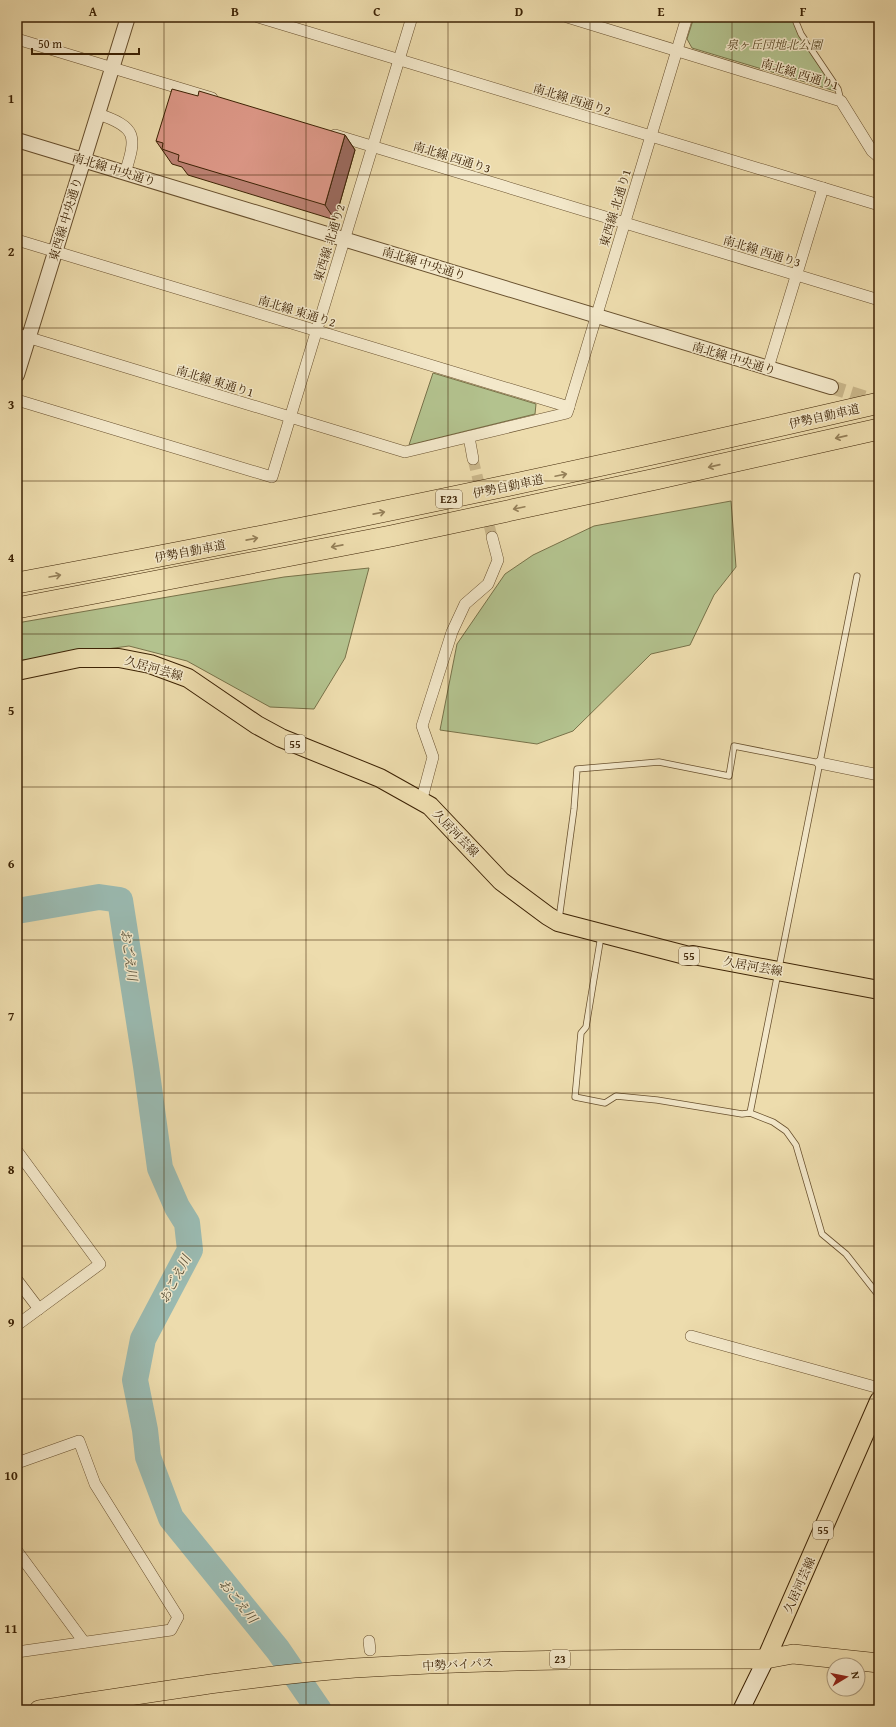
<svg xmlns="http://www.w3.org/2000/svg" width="896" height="1727" font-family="'Gentium Book Plus','Noto Serif JP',serif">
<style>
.green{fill:#b3c28e;stroke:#787249}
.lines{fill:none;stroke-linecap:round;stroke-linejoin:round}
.river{stroke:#9abab1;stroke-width:26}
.minor-tunnel{stroke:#cab78b;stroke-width:11;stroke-dasharray:11 5.5;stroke-linecap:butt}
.tertiary-tunnel{stroke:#cab78b;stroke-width:14;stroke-dasharray:14 7;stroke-linecap:butt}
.service-casing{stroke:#68502e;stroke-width:7}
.minor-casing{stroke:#68502e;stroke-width:12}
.tertiary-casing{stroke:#68502e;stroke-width:16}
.secondary-casing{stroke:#3c2204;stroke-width:18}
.primary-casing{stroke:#3c2204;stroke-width:20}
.trunk-casing{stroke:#3c2204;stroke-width:20}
.motorway-casing{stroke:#3c2204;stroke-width:22}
.service{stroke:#f3e8ca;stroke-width:5.5}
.minor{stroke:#f3e8ca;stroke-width:11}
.tertiary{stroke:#f3e8ca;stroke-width:14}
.secondary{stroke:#f3e8ca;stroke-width:16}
.primary{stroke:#eddcad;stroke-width:18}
.trunk{stroke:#eddcad;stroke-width:19}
.motorway{stroke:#eddcad;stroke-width:21}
.wall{fill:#be8375;stroke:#3c2204}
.shaded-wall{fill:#9b6a5f;stroke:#3c2204}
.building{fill:#dd9888;stroke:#3c2204}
.oneway{stroke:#947f58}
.grid{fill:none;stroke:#3c2204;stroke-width:1;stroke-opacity:0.55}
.labels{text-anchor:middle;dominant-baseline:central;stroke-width:3;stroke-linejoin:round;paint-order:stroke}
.shield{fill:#f3e8ca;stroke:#735d3f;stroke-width:1}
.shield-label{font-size:11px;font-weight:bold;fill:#3c2204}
.park-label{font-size:12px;font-style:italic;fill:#5a4a26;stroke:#f3e8ca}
.street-label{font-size:12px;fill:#3c2204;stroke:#f3e8ca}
.water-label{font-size:13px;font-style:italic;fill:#585038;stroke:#f3e8ca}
.neatline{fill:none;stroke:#3c2204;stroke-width:1.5}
.grid-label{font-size:13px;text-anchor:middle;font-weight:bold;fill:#3c2204}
</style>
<rect width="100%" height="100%" fill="#eddcad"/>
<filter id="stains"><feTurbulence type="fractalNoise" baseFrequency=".005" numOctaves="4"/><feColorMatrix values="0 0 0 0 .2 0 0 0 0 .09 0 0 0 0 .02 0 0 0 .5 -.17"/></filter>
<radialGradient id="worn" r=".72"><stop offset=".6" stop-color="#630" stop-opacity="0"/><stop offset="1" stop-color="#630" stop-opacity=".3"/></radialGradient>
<!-- green -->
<g class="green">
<path d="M694,17H792C803,44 818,66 836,88L835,91L692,48L687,39Z"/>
<polygon points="433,373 536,404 535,414 409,445"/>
<polygon points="731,501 736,567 714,595 690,645 651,654 573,731 537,744 440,730 457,644 505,574 533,555 594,526"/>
<polygon points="369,568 345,658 314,709 270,707 187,661 129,646 17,661 17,623 284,577"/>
</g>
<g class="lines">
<!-- river -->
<polyline class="river" points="17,911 99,897 120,900 146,1066 160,1168 177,1207 187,1223 190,1250 143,1339 135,1380 145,1430 148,1457 171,1518 278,1650 319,1710"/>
<!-- minor-tunnel -->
<polyline class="minor-tunnel" points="473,459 492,537"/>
<!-- tertiary-tunnel -->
<polyline class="tertiary-tunnel" points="831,387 879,402"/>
<defs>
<g id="service">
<polyline points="794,17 801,34 838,89 841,101"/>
<polyline points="559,919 574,809 577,769 659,762 729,776 734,746 820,763"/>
<polyline points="601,936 586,1027 581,1033 575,1097 605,1103 616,1096 657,1100 742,1114 750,1113 773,1122 786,1131 796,1145 822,1234 846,1254 879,1296"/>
<polyline points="750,1113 857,576"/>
</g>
<g id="minor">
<polyline points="258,17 879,205"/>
<polyline points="567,17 841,101 872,151 879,157"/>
<polyline points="17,39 212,98"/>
<path d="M98,114C137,127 137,136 125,173"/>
<polyline points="335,135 879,300"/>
<polyline points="17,240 569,407"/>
<polyline points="17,334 405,452 567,413 687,17"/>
<polyline points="768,368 823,188"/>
<polyline points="17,400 272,477 412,17"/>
<polyline points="469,437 473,459"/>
<polyline points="820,763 879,775"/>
<polyline points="421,802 433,757 422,726 452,632 465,604 488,584 498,560 492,537"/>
<polyline points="17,1151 100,1264 17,1325"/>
<polyline points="17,1280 39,1309"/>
<polyline points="691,1336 879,1388"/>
<polyline points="17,1463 79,1441 95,1484 178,1617 171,1630 17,1652"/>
<polyline points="17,1551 84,1642"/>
<polyline points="369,1641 370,1650"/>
</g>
<g id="tertiary">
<polyline points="17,140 831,387"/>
<polyline points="17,375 128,17"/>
</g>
<polyline id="secondary" points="741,1710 766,1659"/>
<g id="primary">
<polyline points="17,671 79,658 119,658 150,664 188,678 257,725 281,738 380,778 430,806 501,881 548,916 558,922 689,956 693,955 879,990"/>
<polyline points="766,1659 879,1401"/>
</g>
<path id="trunk" d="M39,1710C144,1694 249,1676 355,1668C492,1659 629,1659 766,1659L793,1654L879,1663"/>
<g id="motorway">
<path d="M17,583C306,530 593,469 879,403"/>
<polyline points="17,608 391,536 656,479 879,429"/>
</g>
</defs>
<!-- service casing -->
<use href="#service" class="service-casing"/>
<!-- minor casing -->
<use href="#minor" class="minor-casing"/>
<!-- tertiary casing -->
<use href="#tertiary" class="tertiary-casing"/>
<!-- secondary casing -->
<use href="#secondary" class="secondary-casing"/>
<!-- primary casing -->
<use href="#primary" class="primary-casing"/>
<!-- trunk casing -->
<use href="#trunk" class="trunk-casing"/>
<!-- motorway casing -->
<use href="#motorway" class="motorway-casing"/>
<!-- service -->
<use href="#service" class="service"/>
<!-- minor -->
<use href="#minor" class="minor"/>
<!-- tertiary -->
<use href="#tertiary" class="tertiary"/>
<!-- secondary -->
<use href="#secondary" class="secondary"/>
<!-- primary -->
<use href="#primary" class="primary"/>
<!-- trunk -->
<use href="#trunk" class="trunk"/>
<!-- motorway -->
<use href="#motorway" class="motorway"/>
</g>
<!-- wall -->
<polygon class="wall" points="345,135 355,150 335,220 188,175 182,167 172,164 156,141"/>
<!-- shaded-wall -->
<polygon class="shaded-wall" points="345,135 355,150 335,220 325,205"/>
<!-- building -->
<polygon class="building" points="172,89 198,96 199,91 345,135 325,205 178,161 179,155 162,149 163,143 156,141"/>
<!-- one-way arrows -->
<defs><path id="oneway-shaft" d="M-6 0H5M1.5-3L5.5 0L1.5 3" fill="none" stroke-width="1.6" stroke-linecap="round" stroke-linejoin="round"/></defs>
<g class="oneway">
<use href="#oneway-shaft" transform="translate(841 437) rotate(167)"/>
<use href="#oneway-shaft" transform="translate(714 466) rotate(167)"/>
<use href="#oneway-shaft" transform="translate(561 475) rotate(-12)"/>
<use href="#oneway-shaft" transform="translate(519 508) rotate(168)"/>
<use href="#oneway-shaft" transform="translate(379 513) rotate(-11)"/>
<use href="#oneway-shaft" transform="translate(252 539) rotate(-11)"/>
<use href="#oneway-shaft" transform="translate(337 546) rotate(169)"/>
<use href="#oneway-shaft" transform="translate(55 576) rotate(-10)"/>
</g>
<!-- grid -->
<path class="grid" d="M164,17V1710M306,17V1710M448,17V1710M590,17V1710M732,17V1710M17,175H879M17,328H879M17,481H879M17,634H879M17,787H879M17,940H879M17,1093H879M17,1246H879M17,1399H879M17,1552H879"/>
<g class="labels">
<!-- shield labels -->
<g class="shield">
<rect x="436" y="490" width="26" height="18" rx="3"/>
<rect x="285" y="735" width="20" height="18" rx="3"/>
<rect x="679" y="947" width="20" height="18" rx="3"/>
<rect x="813" y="1521" width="20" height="18" rx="3"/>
<rect x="550" y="1650" width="20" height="18" rx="3"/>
</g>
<g class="shield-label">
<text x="449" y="499">E23</text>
<text x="295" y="744">55</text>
<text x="689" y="956">55</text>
<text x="823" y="1530">55</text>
<text x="560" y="1659">23</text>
</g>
<!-- park labels -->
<g class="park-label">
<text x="774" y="44">泉ヶ丘団地北公園</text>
</g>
<!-- street labels -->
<g class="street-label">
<text transform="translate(800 74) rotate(17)">南北線 西通り1</text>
<text transform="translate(572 99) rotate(17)">南北線 西通り2</text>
<text transform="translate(452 157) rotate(17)">南北線 西通り3</text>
<text transform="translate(114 169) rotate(17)">南北線 中央通り</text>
<text transform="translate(615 208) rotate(-73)">東西線 北通り1</text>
<text transform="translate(65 219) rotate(-73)">東西線 中央通り</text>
<text transform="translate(329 243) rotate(-73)">東西線 北通り2</text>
<text transform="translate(762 251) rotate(17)">南北線 西通り3</text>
<text transform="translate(424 263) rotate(17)">南北線 中央通り</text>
<text transform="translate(297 311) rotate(17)">南北線 東通り2</text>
<text transform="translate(734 358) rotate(17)">南北線 中央通り</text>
<text transform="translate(215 381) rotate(17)">南北線 東通り1</text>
<text transform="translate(824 416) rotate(-13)">伊勢自動車道</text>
<text transform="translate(508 486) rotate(-12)">伊勢自動車道</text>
<text transform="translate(190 551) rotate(-11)">伊勢自動車道</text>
<text transform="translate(154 668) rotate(16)">久居河芸線</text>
<text transform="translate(456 833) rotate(46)">久居河芸線</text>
<text transform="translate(753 966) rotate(10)">久居河芸線</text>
<text transform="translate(799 1585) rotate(-66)">久居河芸線</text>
<text transform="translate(458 1664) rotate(-3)">中勢バイパス</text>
</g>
<!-- water labels -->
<g class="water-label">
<text transform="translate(129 955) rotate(82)">おごえ川</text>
<text transform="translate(175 1279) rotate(-62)">おごえ川</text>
<text transform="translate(238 1601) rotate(51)">おごえ川</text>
</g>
</g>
<!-- margin -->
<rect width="896" height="1727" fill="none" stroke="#eddcad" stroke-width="44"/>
<!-- north arrow -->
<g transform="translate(846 1677) rotate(80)"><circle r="19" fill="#f3e8ca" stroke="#aa997b"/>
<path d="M0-3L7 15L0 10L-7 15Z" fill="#8f2418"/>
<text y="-6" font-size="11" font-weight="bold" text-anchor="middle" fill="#3c2204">N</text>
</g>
<!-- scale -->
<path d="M32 48v6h107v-6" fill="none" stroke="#3c2204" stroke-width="2"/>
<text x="38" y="48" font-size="12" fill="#3c2204" stroke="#f3e8ca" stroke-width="3" paint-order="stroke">50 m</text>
<rect x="22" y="22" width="852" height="1683" class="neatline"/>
<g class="grid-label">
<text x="93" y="16">A</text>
<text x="235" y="16">B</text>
<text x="377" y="16">C</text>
<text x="519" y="16">D</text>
<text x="661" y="16">E</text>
<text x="803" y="16">F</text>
<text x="11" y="103">1</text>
<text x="11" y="256">2</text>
<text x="11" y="409">3</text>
<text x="11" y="562">4</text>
<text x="11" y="715">5</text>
<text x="11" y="868">6</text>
<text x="11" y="1021">7</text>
<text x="11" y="1174">8</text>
<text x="11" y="1327">9</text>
<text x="11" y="1480">10</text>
<text x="11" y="1633">11</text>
</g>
<rect width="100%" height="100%" filter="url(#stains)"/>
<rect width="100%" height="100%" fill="url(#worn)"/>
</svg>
